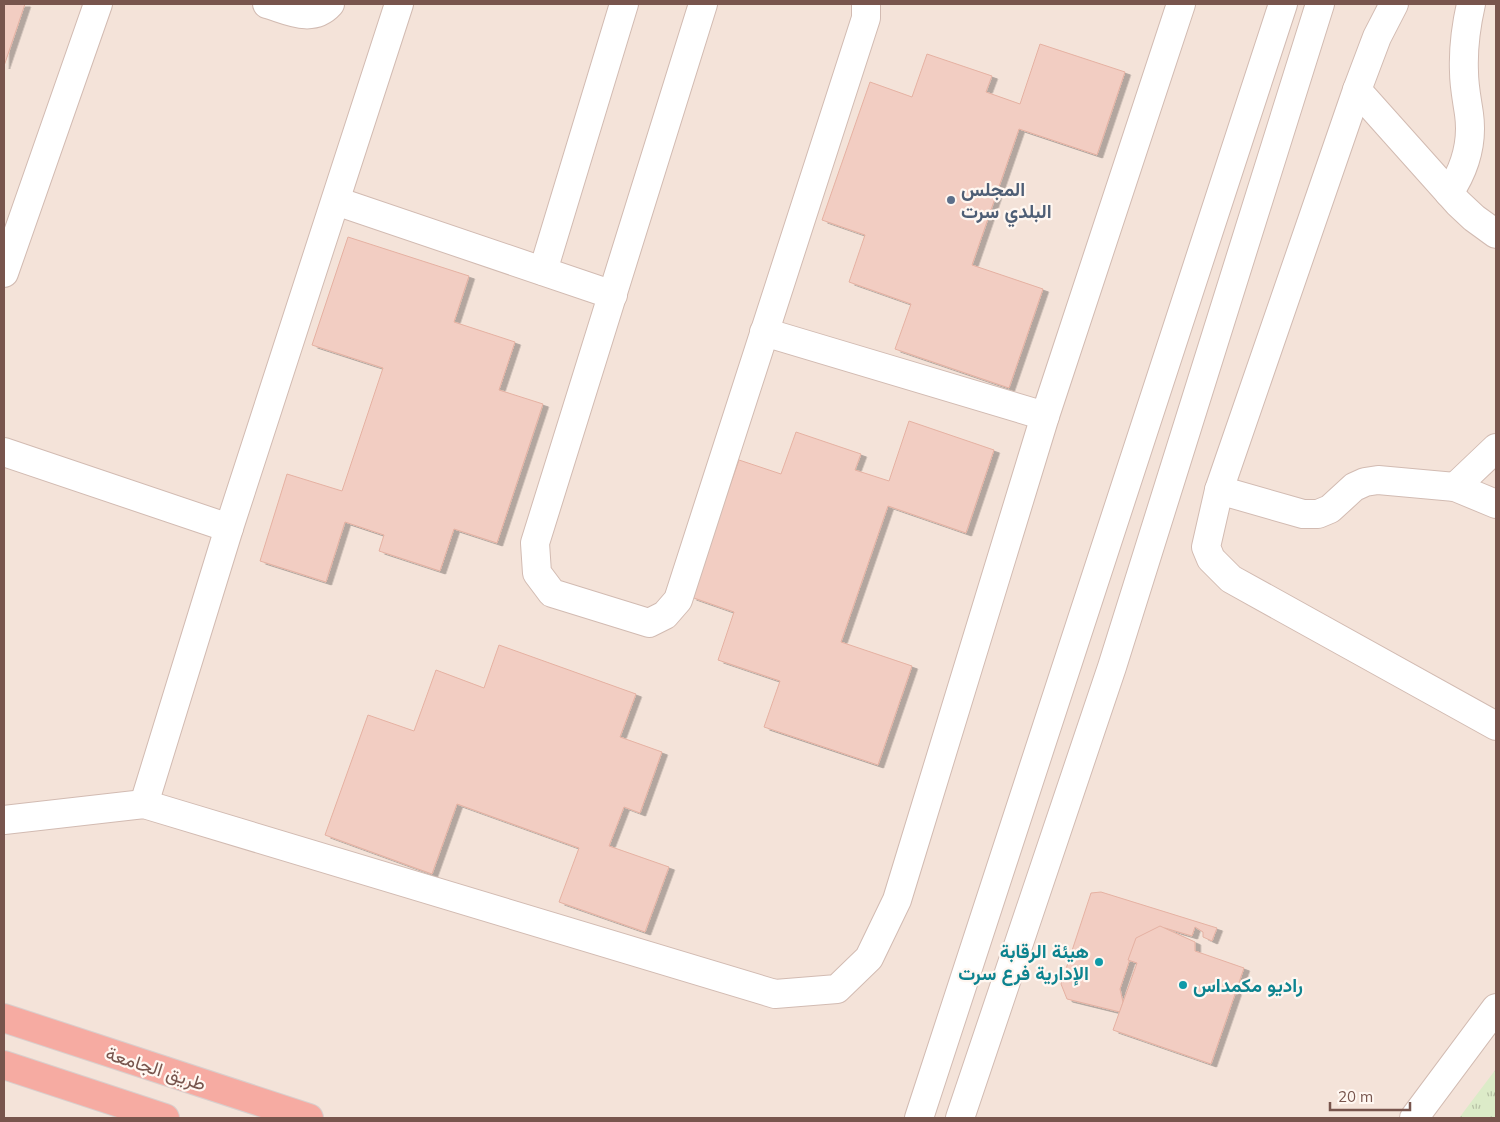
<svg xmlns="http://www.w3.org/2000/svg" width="1500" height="1122" font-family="Mulish,Vazirmatn,sans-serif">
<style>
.residential{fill:#f4e3d9}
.grass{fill:url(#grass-tufts)}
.building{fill:#f2cdc2;stroke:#e5b1a2;filter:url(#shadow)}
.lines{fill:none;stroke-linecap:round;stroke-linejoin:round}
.minor-casing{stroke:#d2bbb2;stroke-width:30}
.highway-casing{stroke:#d9cfcd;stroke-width:30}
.minor{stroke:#fff;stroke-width:28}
.highway{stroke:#f6aba2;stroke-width:28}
.service-dot{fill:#5c6f8a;stroke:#fff7f1;stroke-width:2}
.culture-dot{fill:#0f9aa8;stroke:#fff7f1;stroke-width:2}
.labels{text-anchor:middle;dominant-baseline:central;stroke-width:4.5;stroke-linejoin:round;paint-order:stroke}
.service-label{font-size:19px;font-weight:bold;fill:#4e5e75;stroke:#fff7f1;text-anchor:start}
.culture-label{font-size:19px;font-weight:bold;fill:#0d838f;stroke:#fff7f1;text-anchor:end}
.street-label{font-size:19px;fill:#78554d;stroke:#fff7f1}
</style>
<defs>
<pattern id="grass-tufts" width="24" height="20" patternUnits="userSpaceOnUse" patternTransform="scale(1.25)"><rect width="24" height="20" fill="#dcebc8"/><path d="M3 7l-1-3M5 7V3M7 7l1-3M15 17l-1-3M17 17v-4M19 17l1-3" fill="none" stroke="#b7c1a5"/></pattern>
<filter id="shadow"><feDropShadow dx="5.5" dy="3" stdDeviation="0" flood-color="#0004"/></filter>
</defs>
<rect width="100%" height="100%" fill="#fdf3eb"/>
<!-- residential -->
<rect class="residential" x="4" y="4" width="1492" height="1114"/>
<!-- grass -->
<polygon class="grass" points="1496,1069 1496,1118 1458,1118 1459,1118"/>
<!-- building -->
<g class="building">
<polygon points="4,4 25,4 4,66"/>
<polygon points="1040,44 1125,72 1097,155 1019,129 972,265 1043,289 1009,388 895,349 911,304 849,282 865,235 822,220 870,82 912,97 927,54 992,76 986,92 1020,104"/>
<polygon points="348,237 469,276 454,322 515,342 499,390 543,404 497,543 454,529 440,571 379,551 384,535 345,522 326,582 260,561 287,474 342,491 383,368 312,345"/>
<polygon points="909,421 994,450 966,533 888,506 841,642 912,666 878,765 764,727 780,681 718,660 734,612 691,597 739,460 781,474 796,432 861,454 855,470 889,481"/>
<polygon points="499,645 636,694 620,737 662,752 640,813 624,807 609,846 669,867 645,932 559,902 579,848 457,804 432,874 325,835 368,715 414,731 436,670 484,688"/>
<polygon points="1101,892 1217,928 1212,941 1203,937 1203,932 1195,927 1192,936 1165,928 1137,938 1120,989 1123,1002 1120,1012 1067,999 1061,984 1091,893"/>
<polygon points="1160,926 1195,942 1195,951 1244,968 1211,1064 1113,1030 1137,963 1128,960 1136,938"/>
</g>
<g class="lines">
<defs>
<g id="minor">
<path d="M267,4C288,10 312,24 330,4"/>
<polyline points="703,4 535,543 537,573 552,593 649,623 665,615 678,600 866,18 866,4"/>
<polyline points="1394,4 1377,37 1357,90 1219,490 1206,547 1211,559 1231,579 1496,726"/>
<polyline points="1357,90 1458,203 1474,218 1496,234"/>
<path d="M1449,193C1465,169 1473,143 1469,114C1467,100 1464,86 1464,72C1463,49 1466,26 1471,4"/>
<polyline points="336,201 613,295"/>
<polyline points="543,271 624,4"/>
<polyline points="4,273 98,4"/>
<polyline points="764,332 1045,416"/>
<polyline points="4,452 229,528"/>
<polyline points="1455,487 1496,448"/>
<polyline points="1219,490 1303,514 1318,514 1330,509 1354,487 1365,482 1378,480 1455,487 1496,504"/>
<polyline points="144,804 229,528 399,4"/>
<polyline points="4,820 144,804 775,994 837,989 869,958 897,900 1045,416 1181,4"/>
<polyline points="919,1118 1283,4"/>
<polyline points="960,1118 1112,667 1320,4"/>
<polyline points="1414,1118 1496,1008"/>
</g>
<g id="highway">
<polyline points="4,1018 309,1118"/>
<polyline points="4,1065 165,1118"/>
</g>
</defs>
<!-- minor casing -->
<use href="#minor" class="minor-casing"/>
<!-- highway casing -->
<use href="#highway" class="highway-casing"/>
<!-- minor -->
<use href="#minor" class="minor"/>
<!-- highway -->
<use href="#highway" class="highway"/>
</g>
<!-- markers -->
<circle class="service-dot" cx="951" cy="200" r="5"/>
<g class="culture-dot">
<circle cx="1099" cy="962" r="5"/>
<circle cx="1183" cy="985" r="5"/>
</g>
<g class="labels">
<!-- service labels -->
<g class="service-label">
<text x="961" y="189">المجلس<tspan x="961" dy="22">البلدي سرت</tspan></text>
</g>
<!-- culture labels -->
<g class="culture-label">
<text x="1089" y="951">هيئة الرقابة<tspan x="1089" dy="22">الإدارية فرع سرت</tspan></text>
<text x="1193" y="985" text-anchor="start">راديو مكمداس</text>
</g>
<!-- street labels -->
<g class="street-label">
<text transform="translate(156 1068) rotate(18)">طريق الجامعة</text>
</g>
</g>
<!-- border -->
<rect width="1500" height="1122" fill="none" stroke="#78554d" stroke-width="10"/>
<!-- scale -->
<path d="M1330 1102v8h80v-8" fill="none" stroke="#78554d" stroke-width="2.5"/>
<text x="1338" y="1102" font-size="15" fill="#78554d" stroke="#fff7f1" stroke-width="4" paint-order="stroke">20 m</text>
</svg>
